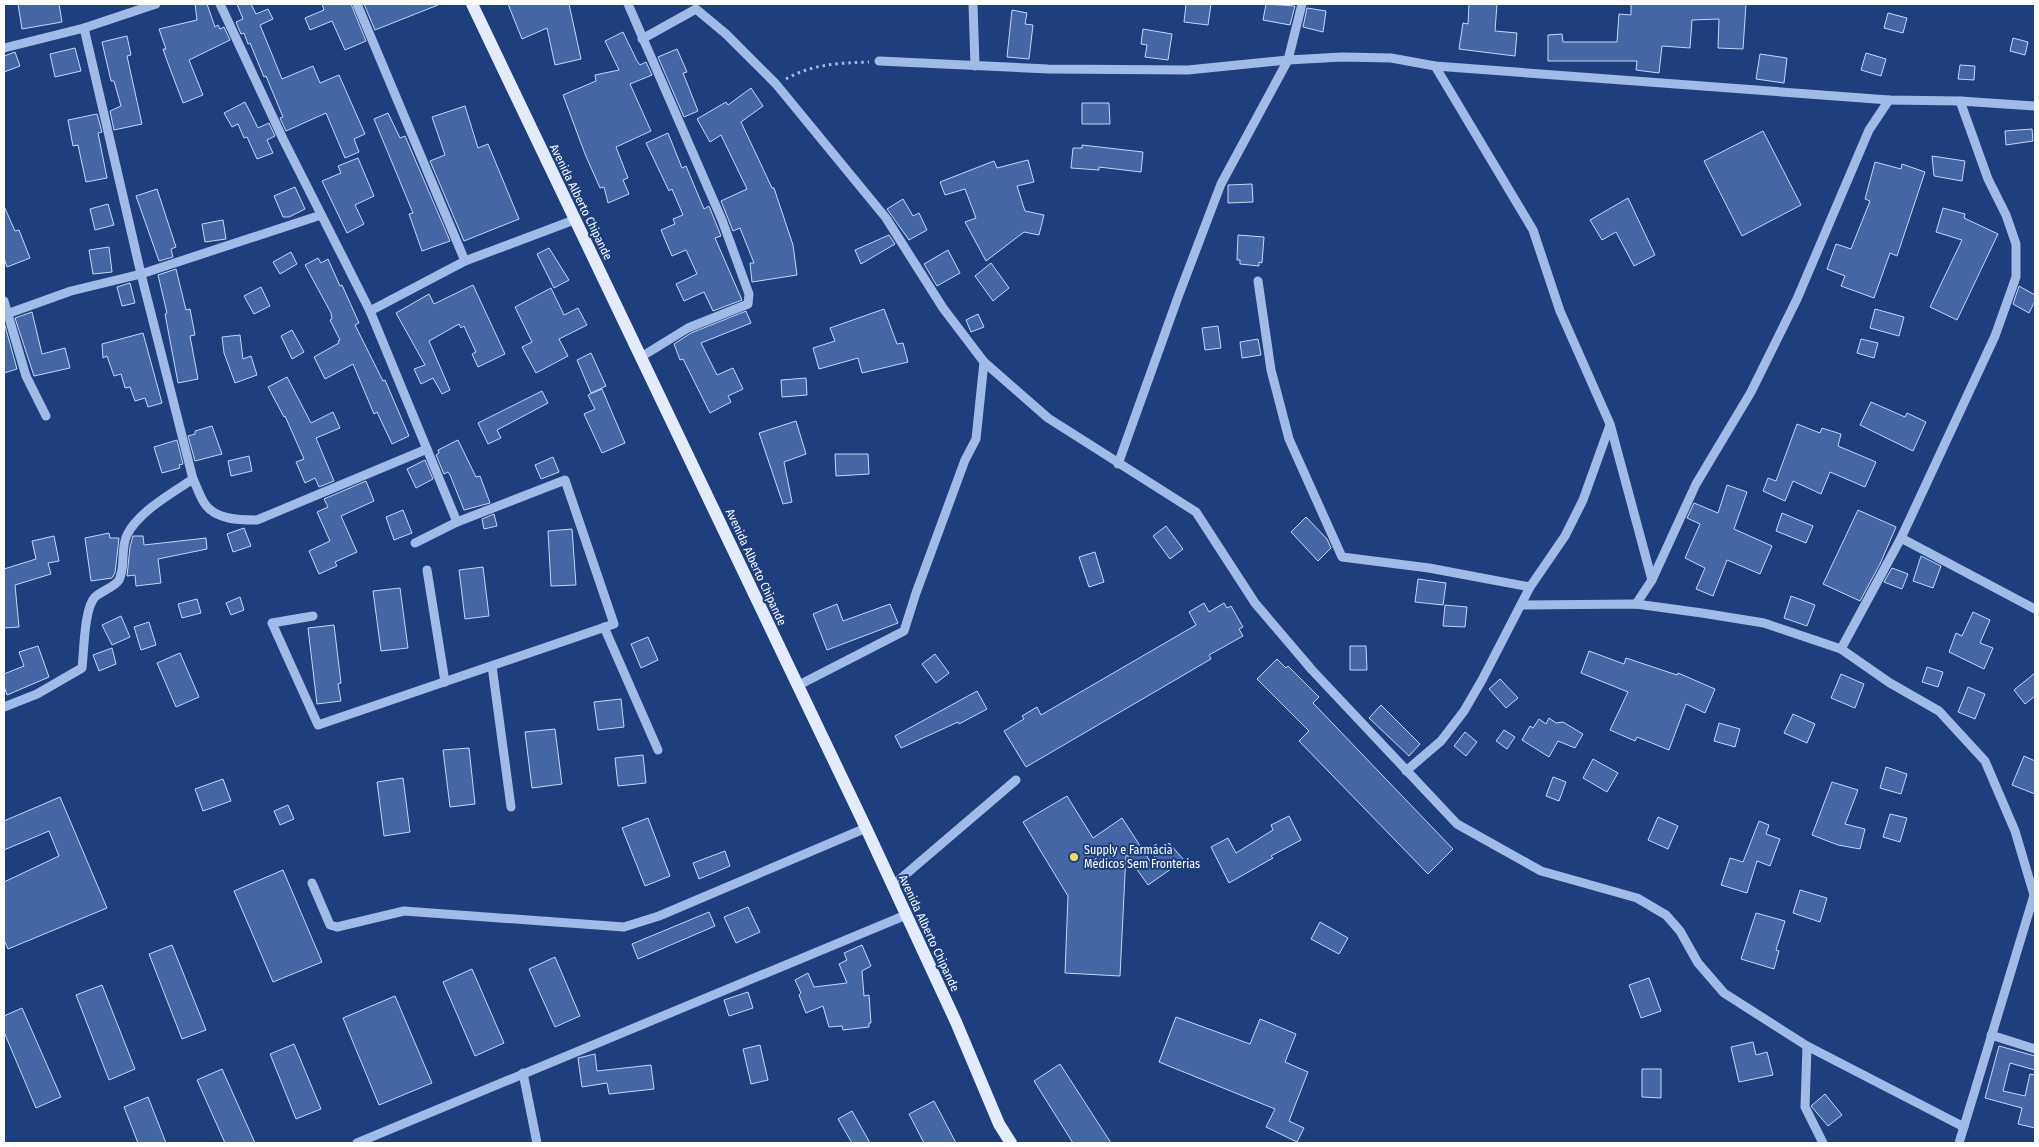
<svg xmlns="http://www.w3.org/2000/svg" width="2039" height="1147" font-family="'Fira Sans Condensed',sans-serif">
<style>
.building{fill:#4366a5;stroke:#c5d7f6}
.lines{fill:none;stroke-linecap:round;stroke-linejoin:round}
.path{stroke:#a1bbe8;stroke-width:3;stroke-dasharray:2.5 4;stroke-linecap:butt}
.minor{stroke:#a1bbe8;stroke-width:9}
.major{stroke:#e3ebfd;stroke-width:12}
.poi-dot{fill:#f6d960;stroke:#1e3f7d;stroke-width:2}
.labels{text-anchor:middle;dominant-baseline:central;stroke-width:4;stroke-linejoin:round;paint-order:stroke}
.street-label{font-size:12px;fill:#fff;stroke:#1e3f7d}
.poi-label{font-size:12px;fill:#fff;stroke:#1e3f7d;text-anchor:start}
</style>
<rect width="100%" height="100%" fill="#1e3f7d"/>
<!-- building -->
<g class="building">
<polygon points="18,4 59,4 62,22 22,29"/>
<polygon points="195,4 207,4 215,27 218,25 220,29 224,27 230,40 189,60 203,95 183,103 166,58 163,49 166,49 159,29 197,20"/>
<polygon points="237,4 251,4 256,14 268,9 273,19 260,25 282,79 313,66 320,83 339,75 365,134 354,139 359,152 345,158 326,113 286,131 280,118 283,117 266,76 264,77 250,43 248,44 244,33 241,34 236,22 243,19"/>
<polygon points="322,4 351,4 366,41 345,50 332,21 310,30 305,18 324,10"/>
<polygon points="364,4 438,4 438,5 375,30"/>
<polygon points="508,4 569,4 581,59 555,65 547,28 522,39"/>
<polygon points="1186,4 1211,4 1208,25 1184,22"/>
<polygon points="1266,4 1295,6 1290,25 1263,20"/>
<polygon points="1469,4 1497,4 1495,31 1517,33 1515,56 1459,49 1463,23 1468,24"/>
<polygon points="1631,4 1746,4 1743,49 1718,48 1719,19 1692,20 1690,48 1662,46 1659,73 1636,70 1637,61 1548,61 1548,35 1562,34 1563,42 1617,42 1619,14 1631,15"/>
<polygon points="1307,8 1326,11 1323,32 1303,27"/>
<polygon points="1012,10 1027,13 1025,24 1033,25 1029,59 1007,57"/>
<polygon points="1888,13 1907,18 1903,33 1884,28"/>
<polygon points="1143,29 1172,34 1168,60 1145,57 1147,45 1141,44"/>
<polygon points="623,32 637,61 640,65 646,62 652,75 630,84 651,131 616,147 628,178 623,180 629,194 608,203 604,187 600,188 585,154 563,95 596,81 595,75 619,70 605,41"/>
<polygon points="127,36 131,55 127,56 142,124 114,130 110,111 121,106 114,81 111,81 102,42"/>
<polygon points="2013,38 2028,42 2025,55 2010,51"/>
<polygon points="75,48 81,71 55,77 50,54"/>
<polygon points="677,49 687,72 683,73 698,111 684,117 658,57"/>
<polygon points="15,52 20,66 4,72 4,56"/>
<polygon points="1866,53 1886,59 1881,76 1861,70"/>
<polygon points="1760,54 1787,58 1784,83 1756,79"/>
<polygon points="1960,65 1975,66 1974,80 1958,79"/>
<polygon points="751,88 763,106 741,122 772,188 774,188 793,245 797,275 752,282 750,263 754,263 740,228 733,231 721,201 747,189 721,135 710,142 697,119 726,102 728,105"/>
<polygon points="245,102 258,128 269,123 275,136 267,140 273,153 257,159 247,137 244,138 238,124 232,127 224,113"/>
<polygon points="1082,103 1109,103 1110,124 1082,124"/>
<polygon points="465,106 478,148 488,144 519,219 464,241 430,161 445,155 432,117"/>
<polygon points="388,113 400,138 405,136 450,241 422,251 409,214 413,213 374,119"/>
<polygon points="97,114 102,132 98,133 107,178 86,182 78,145 73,146 68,120"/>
<polygon points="2032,129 2033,141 2006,145 2005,131"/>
<polygon points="1763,131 1801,205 1742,236 1704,161"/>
<polygon points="668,133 682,168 686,166 704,209 709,206 721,236 715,238 742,300 713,311 704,292 684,301 676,284 697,274 686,250 672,256 661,230 675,224 673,219 683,215 672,189 669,191 646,143"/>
<polygon points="1082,145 1143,152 1141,172 1099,167 1099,170 1071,168 1073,148 1082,148"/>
<polygon points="1932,156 1965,161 1962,181 1934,176"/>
<polygon points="358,158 374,196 355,205 364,224 347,233 322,181 341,173 338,166"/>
<polygon points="1028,160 1034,182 1017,186 1025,211 1044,215 1039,235 1024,232 986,261 965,222 976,218 965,189 945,195 940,182 994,161 997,168"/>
<polygon points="1875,162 1901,169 1902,164 1925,172 1897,256 1890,253 1874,298 1841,286 1845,276 1827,269 1836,244 1851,249 1870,201 1865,199"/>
<polygon points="1252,184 1253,202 1228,203 1228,185"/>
<polygon points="295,187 305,209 289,217 283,217 274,196"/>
<polygon points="157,189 176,247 171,249 173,257 159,261 136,196"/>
<polygon points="1628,198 1655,255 1634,266 1616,232 1602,240 1590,220"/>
<polygon points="903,199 913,216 919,213 927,230 909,240 887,209"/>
<polygon points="108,204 114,225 95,230 90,209"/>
<polygon points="4,206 15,231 19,230 30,258 7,267 4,258"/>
<polygon points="1943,208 1965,214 1964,218 1998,234 1957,320 1930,307 1962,240 1936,232"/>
<polygon points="223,220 226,239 205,242 202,224"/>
<polygon points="889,235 895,244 861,264 855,250"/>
<polygon points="1238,235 1264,237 1262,263 1259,262 1259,266 1240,264 1240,260 1237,260"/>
<polygon points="109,247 112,272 93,274 89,250"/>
<polygon points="549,248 569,280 554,288 537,254"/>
<polygon points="948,250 960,273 937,286 924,264"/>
<polygon points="291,252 297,264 280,274 273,262"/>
<polygon points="318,258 321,263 328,259 340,286 342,285 359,323 355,325 383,381 385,380 409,436 392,444 377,412 374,414 353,364 325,379 314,357 339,343 338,341 340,340 330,320 332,319 331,313 305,265"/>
<polygon points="991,263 1009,288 993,301 975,276"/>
<polygon points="176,269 186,310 190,309 195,335 190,336 198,379 178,383 165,314 167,313 158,275"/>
<polygon points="130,283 135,303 122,306 117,287"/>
<polygon points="473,285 505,354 478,367 472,354 476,352 464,326 461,328 459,324 429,341 450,390 442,394 433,378 421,384 414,369 425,365 396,313 429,294 434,304"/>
<polygon points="2019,286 2035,295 2035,301 2029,313 2013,304"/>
<polygon points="261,287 270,306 254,314 244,296"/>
<polygon points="551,288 564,315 578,308 587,325 559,339 568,356 536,373 522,347 532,342 515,307"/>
<polygon points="884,309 897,344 903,343 908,362 862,373 858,358 819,369 813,348 835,341 830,328"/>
<polygon points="1875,309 1904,317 1899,336 1870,328"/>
<polygon points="746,311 751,323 701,343 717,375 733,368 743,389 728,396 731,402 710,413 683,359 680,360 674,344 691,333"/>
<polygon points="32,312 42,354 65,348 70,368 34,376 15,318"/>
<polygon points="978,314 984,327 971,332 966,320"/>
<polygon points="4,322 17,369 4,373"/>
<polygon points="1218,326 1221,348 1205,350 1202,328"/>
<polygon points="292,330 304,352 292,359 281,336"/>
<polygon points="143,333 162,403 148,407 145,398 135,401 130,387 125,388 121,374 114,376 107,356 103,358 102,344"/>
<polygon points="240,335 243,359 251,356 257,375 235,383 224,353 222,337"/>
<polygon points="1258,339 1261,355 1242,358 1240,342"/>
<polygon points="1861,339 1878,343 1874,358 1857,353"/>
<polygon points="591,353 606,386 591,393 577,360"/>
<polygon points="287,377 311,423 333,412 340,428 316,438 334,481 319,487 315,478 305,483 296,462 304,459 285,416 284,417 268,387"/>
<polygon points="806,378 807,395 782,397 781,380"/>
<polygon points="602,389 625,443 602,453 584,414 595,409 588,395"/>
<polygon points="542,391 548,403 497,430 501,438 488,444 478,423"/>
<polygon points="1871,402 1905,417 1907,413 1926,422 1913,451 1860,425"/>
<polygon points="796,421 806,454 784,462 792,502 783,504 759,433"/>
<polygon points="1797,424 1820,433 1822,428 1841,434 1838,446 1876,462 1865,487 1830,472 1821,494 1793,481 1785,501 1763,491 1768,478 1776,481"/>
<polygon points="212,426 222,454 195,461 188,436 195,434 195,431"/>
<polygon points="177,440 183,464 179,465 180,468 162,473 154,447"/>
<polygon points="458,440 476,477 480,476 490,503 464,510 450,475 448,472 444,474 436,455 439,453 438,450"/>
<polygon points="835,454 868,454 869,474 836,476"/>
<polygon points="249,456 252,471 231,476 228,461"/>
<polygon points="553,457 559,472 541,479 535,465"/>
<polygon points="425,460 433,479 416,488 407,469"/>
<polygon points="366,481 374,501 341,516 357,552 335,562 337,566 319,574 309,551 330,541 317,512 328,507 324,499"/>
<polygon points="1727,485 1747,492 1734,529 1772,546 1760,574 1727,560 1713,596 1696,589 1705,568 1685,558 1700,524 1687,518 1694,503 1718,513"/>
<polygon points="403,510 412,533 394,540 386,517"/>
<polygon points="1858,510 1896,527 1880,564 1860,601 1823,584"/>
<polygon points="1782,513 1813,526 1806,543 1776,531"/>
<polygon points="494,514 497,526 484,529 482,519"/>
<polygon points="1306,517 1327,539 1331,548 1318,561 1291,532"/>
<polygon points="1166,526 1183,549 1170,559 1153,536"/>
<polygon points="244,528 251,546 233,552 227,534"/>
<polygon points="572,529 576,585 551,586 548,531"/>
<polygon points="109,533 110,538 119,538 115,573 112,578 91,581 85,538"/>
<polygon points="54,536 59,561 48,563 51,574 15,585 19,627 4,628 4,569 36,559 32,541"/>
<polygon points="133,536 143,536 144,545 206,538 207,549 158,559 161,583 136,586 135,575 127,576 130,547"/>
<polygon points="1095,552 1104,582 1089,587 1079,557"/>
<polygon points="1921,556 1941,566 1933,588 1913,581"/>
<polygon points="483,567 489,616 465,619 459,570"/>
<polygon points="1892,568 1908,574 1902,589 1884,582"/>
<polygon points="1418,579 1446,583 1443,605 1415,602"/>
<polygon points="400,588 408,648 381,651 373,591"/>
<polygon points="1791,596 1815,605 1807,626 1784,618"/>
<polygon points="240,597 244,610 231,615 226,603"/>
<polygon points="197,599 201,613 182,618 178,604"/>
<polygon points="1204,603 1209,612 1224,603 1227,608 1231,606 1243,627 1239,629 1243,636 1209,655 1211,659 1026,767 1004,731 1024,719 1022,716 1037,707 1041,715 1196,625 1189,612"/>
<polygon points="837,604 843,621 890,604 898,623 827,650 813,614"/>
<polygon points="1445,605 1467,607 1465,627 1443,626"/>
<polygon points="1973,612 1990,620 1980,643 1993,648 1984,669 1949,652 1956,633 1962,636"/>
<polygon points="121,616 130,637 112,645 102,625"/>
<polygon points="149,622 156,645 141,650 134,627"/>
<polygon points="334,625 341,683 338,684 341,701 317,704 308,628"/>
<polygon points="648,637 658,660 641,668 631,644"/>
<polygon points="38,646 49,677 7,695 4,686 4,674 24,666 19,652"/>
<polygon points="1350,646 1366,646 1367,670 1350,670"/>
<polygon points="112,648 116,664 99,671 93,655"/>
<polygon points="1589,651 1624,664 1626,658 1677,675 1678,673 1715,689 1705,713 1686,704 1669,750 1637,737 1635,741 1610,730 1628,692 1581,673"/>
<polygon points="180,653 199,697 176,707 157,663"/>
<polygon points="935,654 949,673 936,683 922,664"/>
<polygon points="1277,659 1286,668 1288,666 1319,697 1313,703 1453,849 1428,874 1299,741 1309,731 1257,679"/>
<polygon points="1927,667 1943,672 1938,687 1922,682"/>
<polygon points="2035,673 2035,696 2025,704 2014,690"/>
<polygon points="1841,674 1864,684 1855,708 1831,698"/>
<polygon points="1500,679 1518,698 1506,708 1489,689"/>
<polygon points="1968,687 1985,694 1975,719 1958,712"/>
<polygon points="977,691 987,709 959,724 958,722 901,748 895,736"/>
<polygon points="621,699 624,727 598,730 594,702"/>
<polygon points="1381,705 1420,744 1409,756 1369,718"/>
<polygon points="1793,714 1815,724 1807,743 1784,733"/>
<polygon points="1549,718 1556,723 1563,722 1583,734 1575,748 1558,741 1549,757 1522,740 1530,726 1533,728 1539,719 1546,724"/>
<polygon points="1719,723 1740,729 1735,747 1714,741"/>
<polygon points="555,729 562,784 532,788 525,732"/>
<polygon points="1504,730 1515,737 1507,749 1496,741"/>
<polygon points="1465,732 1477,742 1466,756 1454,746"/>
<polygon points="469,748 475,804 450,807 443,750"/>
<polygon points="643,755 646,783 618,786 615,758"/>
<polygon points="2024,756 2035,761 2035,794 2012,785"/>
<polygon points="1593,759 1618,773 1607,792 1583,778"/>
<polygon points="1886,767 1907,774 1901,794 1880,788"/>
<polygon points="1553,777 1566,782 1559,801 1546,796"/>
<polygon points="403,778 410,832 384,836 377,782"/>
<polygon points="223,779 231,801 203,811 195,789"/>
<polygon points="1832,782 1858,790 1845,824 1865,829 1860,849 1838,845 1812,835"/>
<polygon points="1067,796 1093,838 1122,818 1150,861 1169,843 1184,860 1148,885 1126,854 1120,976 1065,973 1068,896 1023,822"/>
<polygon points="60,797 107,908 8,949 4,940 4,882 59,856 49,831 4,850 4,821"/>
<polygon points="288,805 294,819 280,825 274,811"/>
<polygon points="1890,814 1907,818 1900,842 1883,837"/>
<polygon points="1289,816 1301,840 1271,856 1273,858 1229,883 1211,847 1228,838 1236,853 1273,830 1271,825"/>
<polygon points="1658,817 1678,826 1668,849 1648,840"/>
<polygon points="648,818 670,876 645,886 622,828"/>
<polygon points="1759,821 1769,825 1766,834 1780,839 1770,866 1757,861 1747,893 1721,885 1730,858 1743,862"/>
<polygon points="725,851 730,866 699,879 693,863"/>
<polygon points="283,870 322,962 273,982 234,891"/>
<polygon points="1800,890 1827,898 1820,922 1793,913"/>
<polygon points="748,907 760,932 736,943 724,917"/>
<polygon points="709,912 715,926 638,959 632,944"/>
<polygon points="1756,913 1785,921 1776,950 1779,951 1774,969 1741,959"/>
<polygon points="1320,922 1348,938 1339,954 1311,939"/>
<polygon points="172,945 206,1030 182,1039 149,954"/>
<polygon points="862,945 871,966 862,971 864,996 869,995 871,1023 869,1023 869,1027 843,1030 842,1026 829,1027 823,1006 806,1013 799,995 801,993 795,980 808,973 814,987 847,983 839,964 847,960 844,953"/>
<polygon points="555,957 580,1016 555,1027 529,969"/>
<polygon points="472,969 504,1043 475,1056 443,982"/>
<polygon points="1649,978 1661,1011 1641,1018 1629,985"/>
<polygon points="102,985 135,1069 109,1080 76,995"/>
<polygon points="748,992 753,1008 729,1016 724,1000"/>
<polygon points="395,996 432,1083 379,1105 343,1018"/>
<polygon points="22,1008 61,1097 36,1108 4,1032 4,1016"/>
<polygon points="1176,1017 1250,1044 1260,1019 1296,1034 1285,1062 1308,1072 1289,1121 1304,1128 1297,1142 1266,1127 1275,1109 1159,1062"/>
<polygon points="1753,1042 1756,1055 1767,1052 1773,1075 1739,1082 1731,1047"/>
<polygon points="294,1044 321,1109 296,1119 270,1054"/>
<polygon points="760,1045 768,1080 751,1084 743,1049"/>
<polygon points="1999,1046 2035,1056 2035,1070 2010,1063 2003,1091 2025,1096 2030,1074 2035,1075 2035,1128 2018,1124 2022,1108 1985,1098"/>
<polygon points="595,1054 597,1071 651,1065 654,1089 609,1094 607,1083 582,1087 578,1058"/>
<polygon points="1060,1064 1111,1143 1073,1143 1034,1081"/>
<polygon points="222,1069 255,1143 225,1143 197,1080"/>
<polygon points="1642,1069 1661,1069 1661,1098 1642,1097"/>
<polygon points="1825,1094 1842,1115 1828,1126 1811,1106"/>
<polygon points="148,1097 166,1143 138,1143 124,1107"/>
<polygon points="934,1101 956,1143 924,1143 909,1114"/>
<polygon points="852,1111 870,1143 852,1143 838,1119"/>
</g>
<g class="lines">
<!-- path -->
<path class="path" d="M786,79C812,64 839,63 869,62"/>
<!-- minor -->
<g class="minor">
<polyline points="220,4 283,139 370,311 457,522"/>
<polyline points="357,4 465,261"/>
<polyline points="628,4 722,220 749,294 748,304 688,328 641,357"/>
<polyline points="973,4 975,66"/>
<polyline points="642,39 696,9 726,34 776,84 886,218 943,308 984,362 1048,418 1196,512 1255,603 1312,670 1457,824 1541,871 1637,898 1666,915 1680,931 1698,963 1724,993 1807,1046 1964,1127"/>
<polyline points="4,48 84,28"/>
<polyline points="879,61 1048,69 1188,70 1288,60 1342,57 1391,58 1435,66 1889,100 1960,101 2035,106"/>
<polyline points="1435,66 1533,230 1560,311 1610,424 1652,580"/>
<polyline points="1258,281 1271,370 1289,439 1342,557 1429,568 1530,587"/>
<polyline points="4,301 26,376 46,416"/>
<polyline points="370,311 465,261 574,220"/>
<polyline points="4,315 71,291 141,274 321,215"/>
<polyline points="1118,464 1178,297 1221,184 1288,60 1302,4"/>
<path d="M193,479C197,487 200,497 205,504C216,520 240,520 257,520L427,449"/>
<polyline points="1901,538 2035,609"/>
<polyline points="427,570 445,682"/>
<polyline points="1636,604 1652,580 1696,484 1751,392 1797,299 1869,130 1889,100"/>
<polyline points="1521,605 1636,604 1702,613 1764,623 1841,649 1890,683 1939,711 1985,761 2015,831 2034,895"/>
<polyline points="313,616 272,623 318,725 614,624 565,480 457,522 415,543"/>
<polyline points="604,627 658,750"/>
<polyline points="1841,649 1901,538 1995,336 2016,277 2016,244 2006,215 1988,179 1960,101"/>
<polyline points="492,666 511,807"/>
<polyline points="797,686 904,631 916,593 965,460 976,439 984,362"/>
<path d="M4,707L37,694L82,668C84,652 84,608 95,597C101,591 115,587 119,580C126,566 120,549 127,535C138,512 172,493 193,479L141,274L84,28L156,4"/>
<polyline points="1406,771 1441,741 1464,711 1482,680 1530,587 1565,536 1583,500 1610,425"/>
<polyline points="312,883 330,925 337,927 404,911 624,927 659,916 866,828"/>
<polyline points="892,886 1016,780"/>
<polyline points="1991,1035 2035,1049"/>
<polyline points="1807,1046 1805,1107 1823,1143"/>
<polyline points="523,1073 537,1143"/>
<polyline points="357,1143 906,915"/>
<polyline points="1959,1143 2035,892"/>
</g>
<!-- major -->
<polyline class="major" points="472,4 866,828 956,1022 999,1124 1011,1143"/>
</g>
<!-- markers -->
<circle class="poi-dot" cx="1074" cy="857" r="5"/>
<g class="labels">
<!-- street labels -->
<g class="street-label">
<text transform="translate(581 202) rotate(64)">Avenida Alberto Chipande</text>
<text transform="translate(756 567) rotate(65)">Avenida Alberto Chipande</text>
<text transform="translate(929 933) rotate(65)">Avenida Alberto Chipande</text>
</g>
<!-- poi labels -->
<g class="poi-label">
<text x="1084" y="850">Supply e Farmácia<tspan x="1084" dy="14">Médicos Sem Fronterias</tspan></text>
</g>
</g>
<!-- border -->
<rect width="2039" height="1147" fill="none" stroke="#ffffff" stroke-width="10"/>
</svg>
